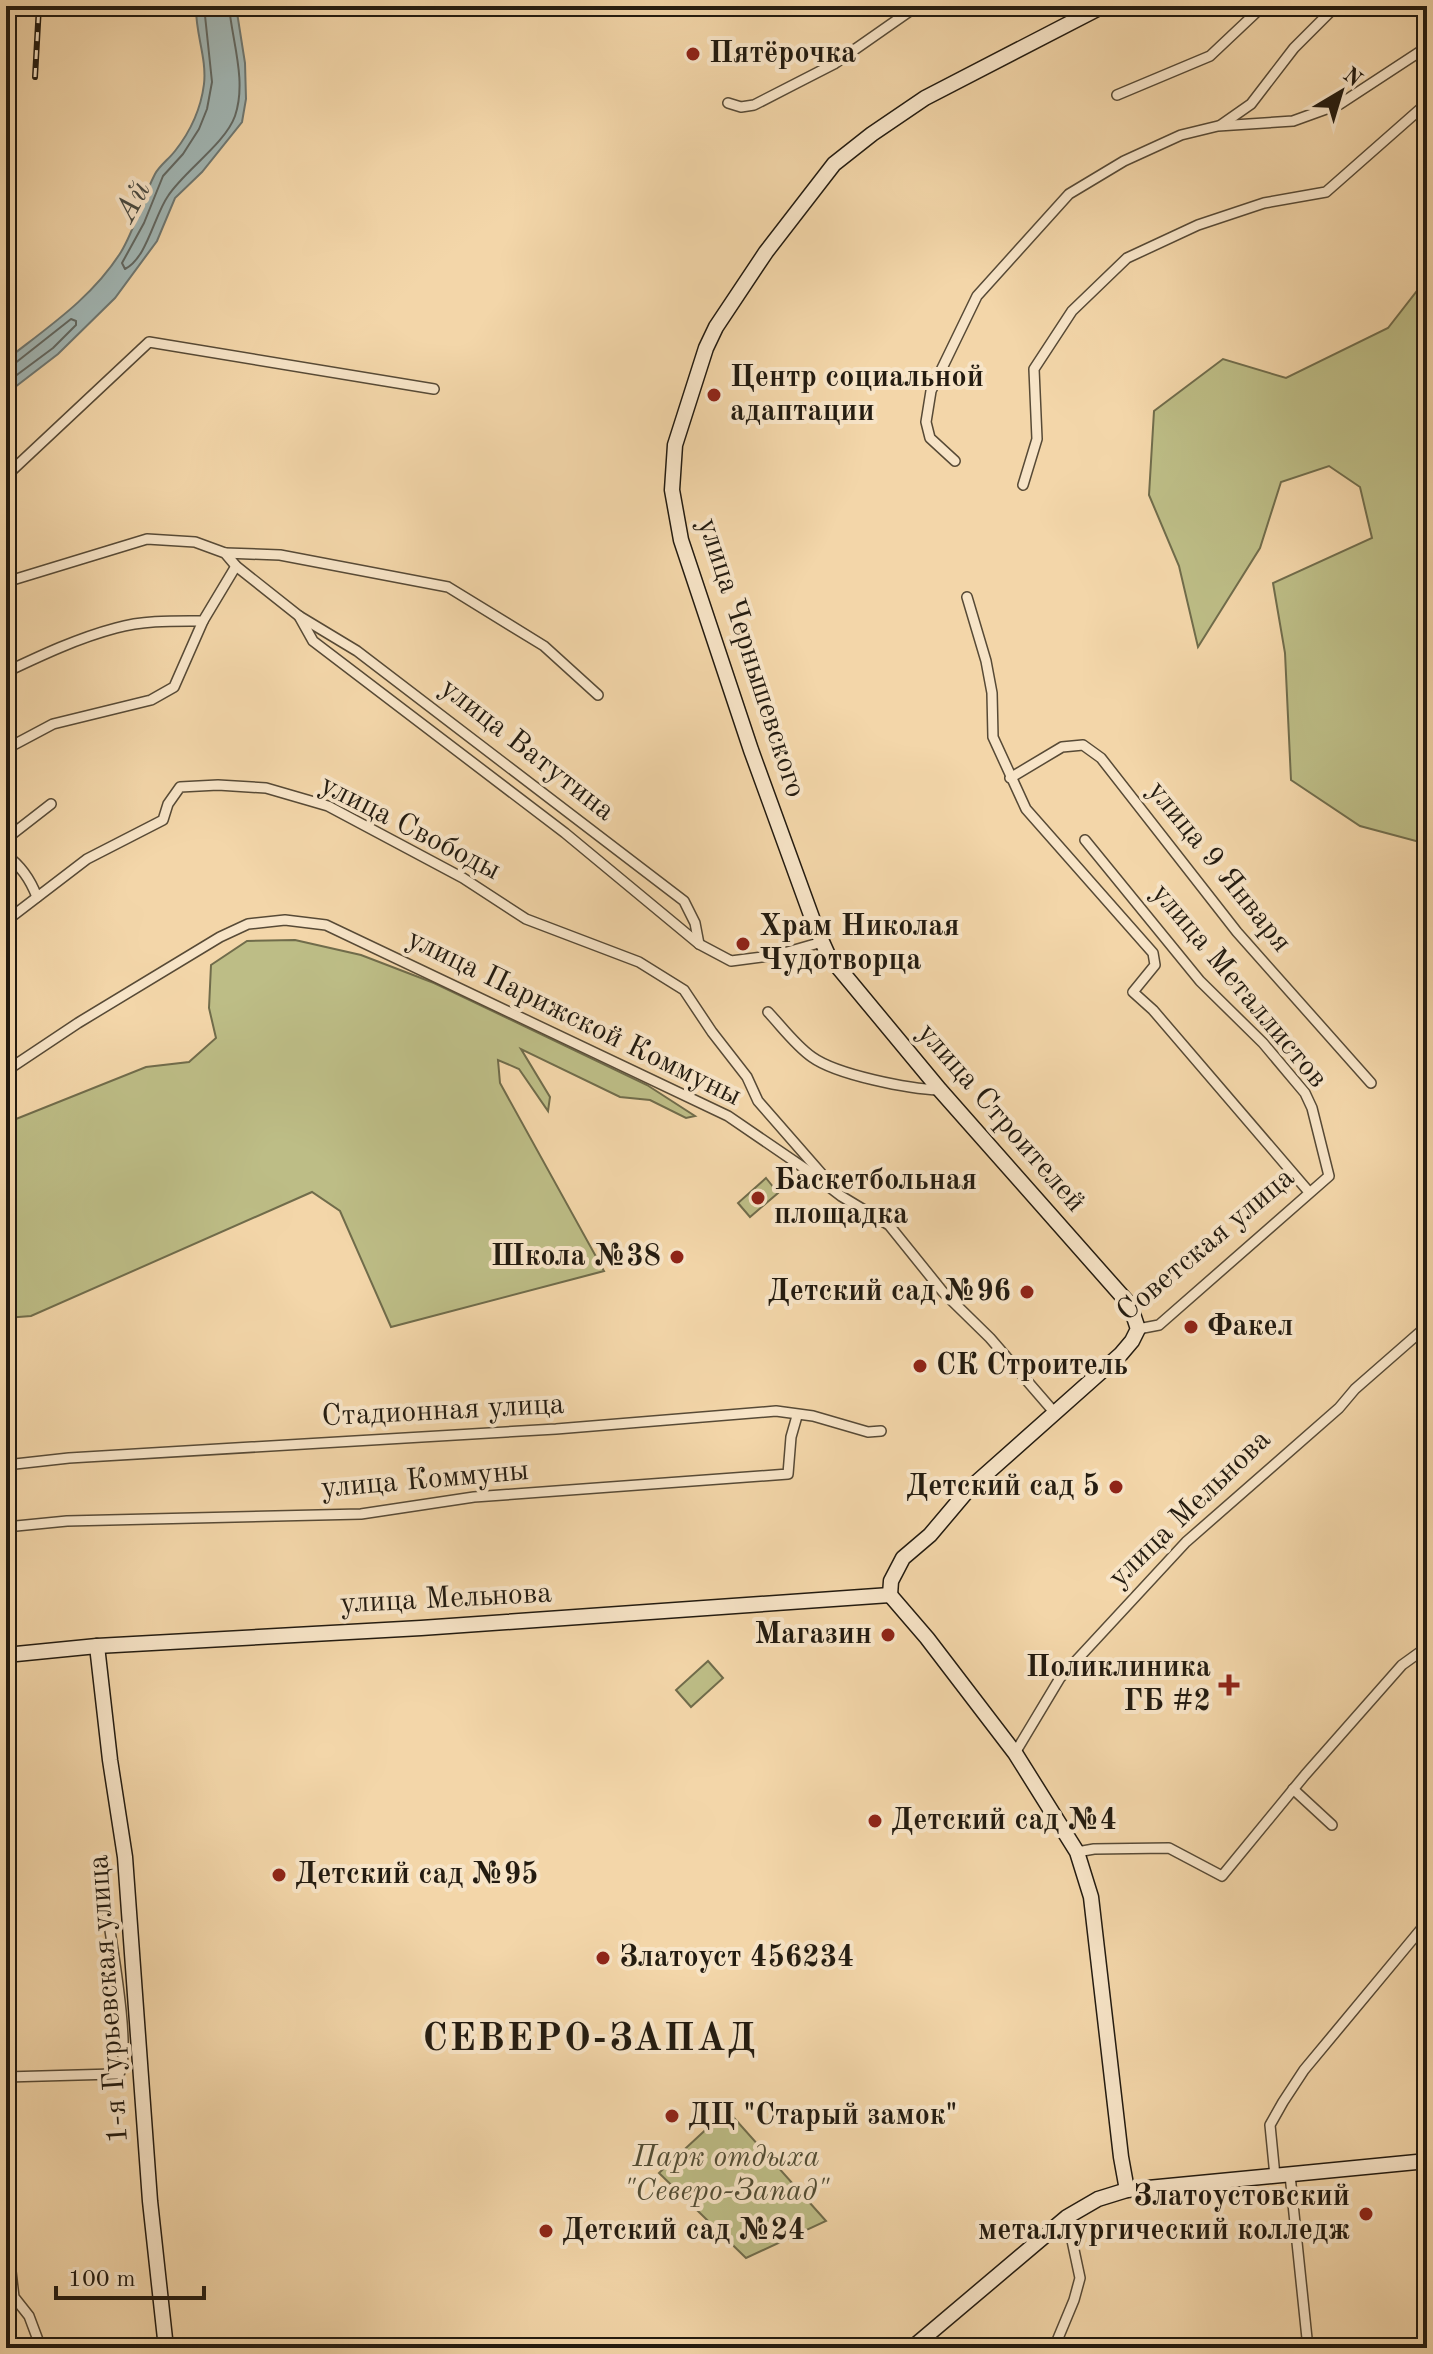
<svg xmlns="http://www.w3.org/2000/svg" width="1433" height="2354" font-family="'Old Standard TT',serif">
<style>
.green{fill:#bdbd86;stroke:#706c4b;stroke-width:2}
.water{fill:#a1b6b4;stroke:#6f7872;stroke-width:2}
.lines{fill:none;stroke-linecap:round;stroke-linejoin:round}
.shore{stroke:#626862;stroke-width:2}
.stream{stroke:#6f7872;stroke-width:3}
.minor-casing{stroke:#574a36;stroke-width:12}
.secondary-casing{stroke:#231b10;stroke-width:17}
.minor{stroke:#f7e4c7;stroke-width:9}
.secondary{stroke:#f7e4c7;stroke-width:14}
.rail-casing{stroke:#231b10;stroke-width:6}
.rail{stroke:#f7e4c7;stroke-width:3;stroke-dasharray:9;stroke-linecap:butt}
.poi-dot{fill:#8f2418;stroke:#f7e4c7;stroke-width:3}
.labels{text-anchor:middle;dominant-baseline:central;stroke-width:8;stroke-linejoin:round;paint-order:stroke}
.poi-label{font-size:30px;font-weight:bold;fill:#231b10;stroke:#f7e4c7;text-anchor:start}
.street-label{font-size:30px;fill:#231b10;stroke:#f7e4c7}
.park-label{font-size:30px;font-style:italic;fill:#514c33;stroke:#f7e4c7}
.water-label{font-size:32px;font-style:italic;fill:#494a41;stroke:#f7e4c7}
.district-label{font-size:38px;font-weight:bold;letter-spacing:2px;fill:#231b10;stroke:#f7e4c7}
</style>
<rect width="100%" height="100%" fill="#f3d6a9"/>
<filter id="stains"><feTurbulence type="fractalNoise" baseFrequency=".0025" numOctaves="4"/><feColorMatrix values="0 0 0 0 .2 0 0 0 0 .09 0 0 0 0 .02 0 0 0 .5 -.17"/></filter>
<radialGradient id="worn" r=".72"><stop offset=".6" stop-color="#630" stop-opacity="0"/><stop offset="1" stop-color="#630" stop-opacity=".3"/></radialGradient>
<!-- green -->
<g class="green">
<polygon points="1427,278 1427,844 1360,826 1291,780 1285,653 1273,583 1372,538 1360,487 1329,466 1281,482 1260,548 1198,647 1179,566 1149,495 1154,411 1223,359 1286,378 1388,328"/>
<polygon points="295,940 361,955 434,983 647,1085 695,1116 686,1118 650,1100 620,1097 521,1049 550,1097 548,1111 519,1069 498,1060 500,1083 604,1271 391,1327 340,1211 312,1192 31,1316 6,1318 6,1123 146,1067 189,1062 216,1038 209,1008 211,965 247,941"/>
<polygon points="766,1178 778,1193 750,1217 738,1203"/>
<polygon points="708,1661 723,1678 691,1707 676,1690"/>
<polygon points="727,2110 826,2221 746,2258 659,2173"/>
</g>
<!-- water -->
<path class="water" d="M196,6H236L245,63L246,99L242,122L202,172L175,198L157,241L115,298L58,354L6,394V360C48,327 92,298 121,252C136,227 142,199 155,174C160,165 169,159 175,151C190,132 201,108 204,84C207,58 195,32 196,6Z"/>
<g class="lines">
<!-- shore -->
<g class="shore">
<path d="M204,6L212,82L207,109L199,129L183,154L163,176L144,223L122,263L125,269C147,258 154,216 168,196C184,171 225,144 235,116C247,81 232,41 229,6"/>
<polyline points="6,366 14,364 71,319 76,321 76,325 53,348 6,383"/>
</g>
<!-- stream -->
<polyline class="stream" points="1418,1814 1427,1855"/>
<defs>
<g id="minor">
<polyline points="1117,95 1210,56 1263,6"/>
<polyline points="728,103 741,107 754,105 793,85 834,64 917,6"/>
<polyline points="1221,125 1251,104 1294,48 1336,6"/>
<polyline points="955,461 930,438 926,422 931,391 977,296 1069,194 1124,161 1181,135 1218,126 1293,121 1340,104 1427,47"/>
<polyline points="6,476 149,342 434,389"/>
<polyline points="1023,485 1037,439 1034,369 1072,311 1127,258 1198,225 1264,203 1326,192 1427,103"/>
<polyline points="225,553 280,555 448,587 544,646 598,695"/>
<polyline points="6,582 147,539 195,542 225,553 236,566 299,616 313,641 565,833 699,944 731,961 777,955 822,942"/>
<polyline points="967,597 986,661 992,693 993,737 1026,809 1153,953 1155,965 1133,992 1153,1010 1309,1192"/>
<polyline points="299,616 357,651 684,901 695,923 699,944"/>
<path d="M6,672C42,655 78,638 116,628C144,620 175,621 203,621L236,566"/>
<polyline points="6,749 53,724 151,700 174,687 203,621"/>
<polyline points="1010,778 1062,747 1083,745 1101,758 1237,932 1371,1083"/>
<polyline points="6,839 51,804"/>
<polyline points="1085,840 1200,981 1263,1043 1305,1093 1312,1108 1329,1176 1159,1325 1138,1329"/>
<path d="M6,855C20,865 31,881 37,897"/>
<polyline points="6,921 87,859 163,820 168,804 180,787 218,785 266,788 328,806 463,878 526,919 639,962 684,990 712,1032 747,1077 758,1101 827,1180"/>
<path d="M768,1012C782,1027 796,1046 812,1057C837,1075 909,1089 940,1090"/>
<polyline points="6,1071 78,1023 220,937 248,924 285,920 326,925 728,1116 807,1170 841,1196 889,1225 943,1292 990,1338 1054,1412"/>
<polyline points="6,1465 69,1458 556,1429 776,1411 813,1416 868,1432 881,1431"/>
<polyline points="6,1527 67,1521 361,1514 474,1497 788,1474 791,1437 797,1416"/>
<polyline points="1015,1753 1060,1678 1186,1542 1339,1408 1355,1389 1427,1326"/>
<polyline points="1293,1789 1332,1825"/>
<polyline points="1077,1852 1094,1849 1169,1848 1222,1876 1305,1775 1402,1665 1427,1647"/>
<path d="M6,2077L114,2074H119C132,2055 111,1939 107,1911V1893"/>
<polyline points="1290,2175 1308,2348"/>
<polyline points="1275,2176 1270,2125 1283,2102 1304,2070 1427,1922"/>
<polyline points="6,2229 14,2297 29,2316 41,2348"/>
<polyline points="1054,2348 1074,2300 1080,2278 1067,2217"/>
</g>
<g id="secondary">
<polyline points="890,1595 891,1581 903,1558 930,1535 968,1490 1121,1354 1132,1341 1138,1329 1130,1305 940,1090 828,955 815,926 751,750 681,540 672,490 675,445 706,348 716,327 766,252 834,164 872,134 925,98 1103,6"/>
<polyline points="890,1595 927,1638 1015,1753 1077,1852 1091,1897 1121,2157 1127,2190"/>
<polyline points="97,1646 110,1760 125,1857 150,2201 166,2348"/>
<polyline points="6,1655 97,1646 421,1628 890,1595"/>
<polyline points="912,2348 1067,2217 1098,2199 1127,2190 1427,2161"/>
</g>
</defs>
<!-- minor casing -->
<use href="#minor" class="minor-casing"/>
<!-- secondary casing -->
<use href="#secondary" class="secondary-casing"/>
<!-- minor -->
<use href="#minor" class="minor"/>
<!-- secondary -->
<use href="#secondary" class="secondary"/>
<defs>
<polyline id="rail" points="35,77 39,6"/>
</defs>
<!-- rail casing -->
<use href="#rail" class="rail-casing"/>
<!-- rail -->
<use href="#rail" class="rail"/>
</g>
<!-- markers -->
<g class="poi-dot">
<circle cx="693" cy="54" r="8"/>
<circle cx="714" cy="395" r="8"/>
<circle cx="743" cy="944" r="8"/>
<circle cx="758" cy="1198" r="8"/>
<circle cx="677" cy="1257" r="8"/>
<circle cx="1027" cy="1292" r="8"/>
<circle cx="1191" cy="1327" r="8"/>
<circle cx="920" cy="1366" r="8"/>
<circle cx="1116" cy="1487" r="8"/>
<circle cx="888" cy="1635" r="8"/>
<path d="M1225 1673h8v8h8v8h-8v8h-8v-8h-8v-8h8z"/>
<circle cx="875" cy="1821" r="8"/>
<circle cx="279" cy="1875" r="8"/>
<circle cx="603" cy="1958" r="8"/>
<circle cx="672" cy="2116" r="8"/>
<circle cx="1366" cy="2214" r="8"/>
<circle cx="546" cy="2231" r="8"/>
</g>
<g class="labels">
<!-- poi labels -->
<g class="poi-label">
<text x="709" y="54">Пятёрочка</text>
<text x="730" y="378">Центр социальной<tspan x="730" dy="34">адаптации</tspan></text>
<text x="759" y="927">Храм Николая<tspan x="759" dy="34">Чудотворца</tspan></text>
<text x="774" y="1181">Баскетбольная<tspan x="774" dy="34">площадка</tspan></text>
<text x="661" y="1257" text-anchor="end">Школа №38</text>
<text x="1011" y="1292" text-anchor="end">Детский сад №96</text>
<text x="1207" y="1327">Факел</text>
<text x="936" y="1366">СК Строитель</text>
<text x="1100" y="1487" text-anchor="end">Детский сад 5</text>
<text x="872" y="1635" text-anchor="end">Магазин</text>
<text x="1211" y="1668" text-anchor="end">Поликлиника<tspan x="1211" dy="34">ГБ #2</tspan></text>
<text x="891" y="1821">Детский сад №4</text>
<text x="295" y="1875">Детский сад №95</text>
<text x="619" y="1958">Златоуст 456234</text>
<text x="688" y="2116">ДЦ "Старый замок"</text>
<text x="1350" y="2197" text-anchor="end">Златоустовский<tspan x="1350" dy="34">металлургический колледж</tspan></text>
<text x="562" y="2231">Детский сад №24</text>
</g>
<!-- street labels -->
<g class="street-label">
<text transform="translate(751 658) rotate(72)">улица Чернышевского</text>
<text transform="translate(527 750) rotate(38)">улица Ватутина</text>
<text transform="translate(410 828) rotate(27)">улица Свободы</text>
<text transform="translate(1219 867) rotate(51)">улица 9 Января</text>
<text transform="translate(1239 986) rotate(50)">улица Металлистов</text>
<text transform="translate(574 1018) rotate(26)">улица Парижской Коммуны</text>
<text transform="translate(1001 1118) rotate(49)">улица Строителей</text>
<text transform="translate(1206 1245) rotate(-40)">Советская улица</text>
<text transform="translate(443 1411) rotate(-3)">Стадионная улица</text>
<text transform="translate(425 1480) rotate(-5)">улица Коммуны</text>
<text transform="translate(1190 1509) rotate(-44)">улица Мельнова</text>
<text transform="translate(446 1599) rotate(-3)">улица Мельнова</text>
<text transform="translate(109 1999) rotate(-94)">1-я Гурьевская улица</text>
</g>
<!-- park labels -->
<g class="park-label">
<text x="726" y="2158">Парк отдыха<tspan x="726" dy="34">"Северо-Запад"</tspan></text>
</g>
<!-- water labels -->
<g class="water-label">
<text transform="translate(134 202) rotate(-62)">Ай</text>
</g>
<!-- district labels -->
<g class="district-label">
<text x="590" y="2040">СЕВЕРО-ЗАПАД</text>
</g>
</g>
<!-- margin -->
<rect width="1433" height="2354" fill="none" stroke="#f3d6a9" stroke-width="32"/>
<rect x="8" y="8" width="1417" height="2338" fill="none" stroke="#231b10" stroke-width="4"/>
<rect x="16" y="16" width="1401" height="2322" fill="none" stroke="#231b10" stroke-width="2"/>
<!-- north arrow -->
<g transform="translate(1341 92) rotate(38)" stroke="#f7e4c7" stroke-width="6" paint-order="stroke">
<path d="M0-6L14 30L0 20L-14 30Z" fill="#231b10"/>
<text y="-12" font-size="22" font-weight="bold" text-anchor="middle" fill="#231b10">N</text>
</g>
<!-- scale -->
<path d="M56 2286v12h148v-12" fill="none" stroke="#231b10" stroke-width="4"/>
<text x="68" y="2286" font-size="24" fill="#231b10" stroke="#f7e4c7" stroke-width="6" paint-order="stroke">100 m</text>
<rect width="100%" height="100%" filter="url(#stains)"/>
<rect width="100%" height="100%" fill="url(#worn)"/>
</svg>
